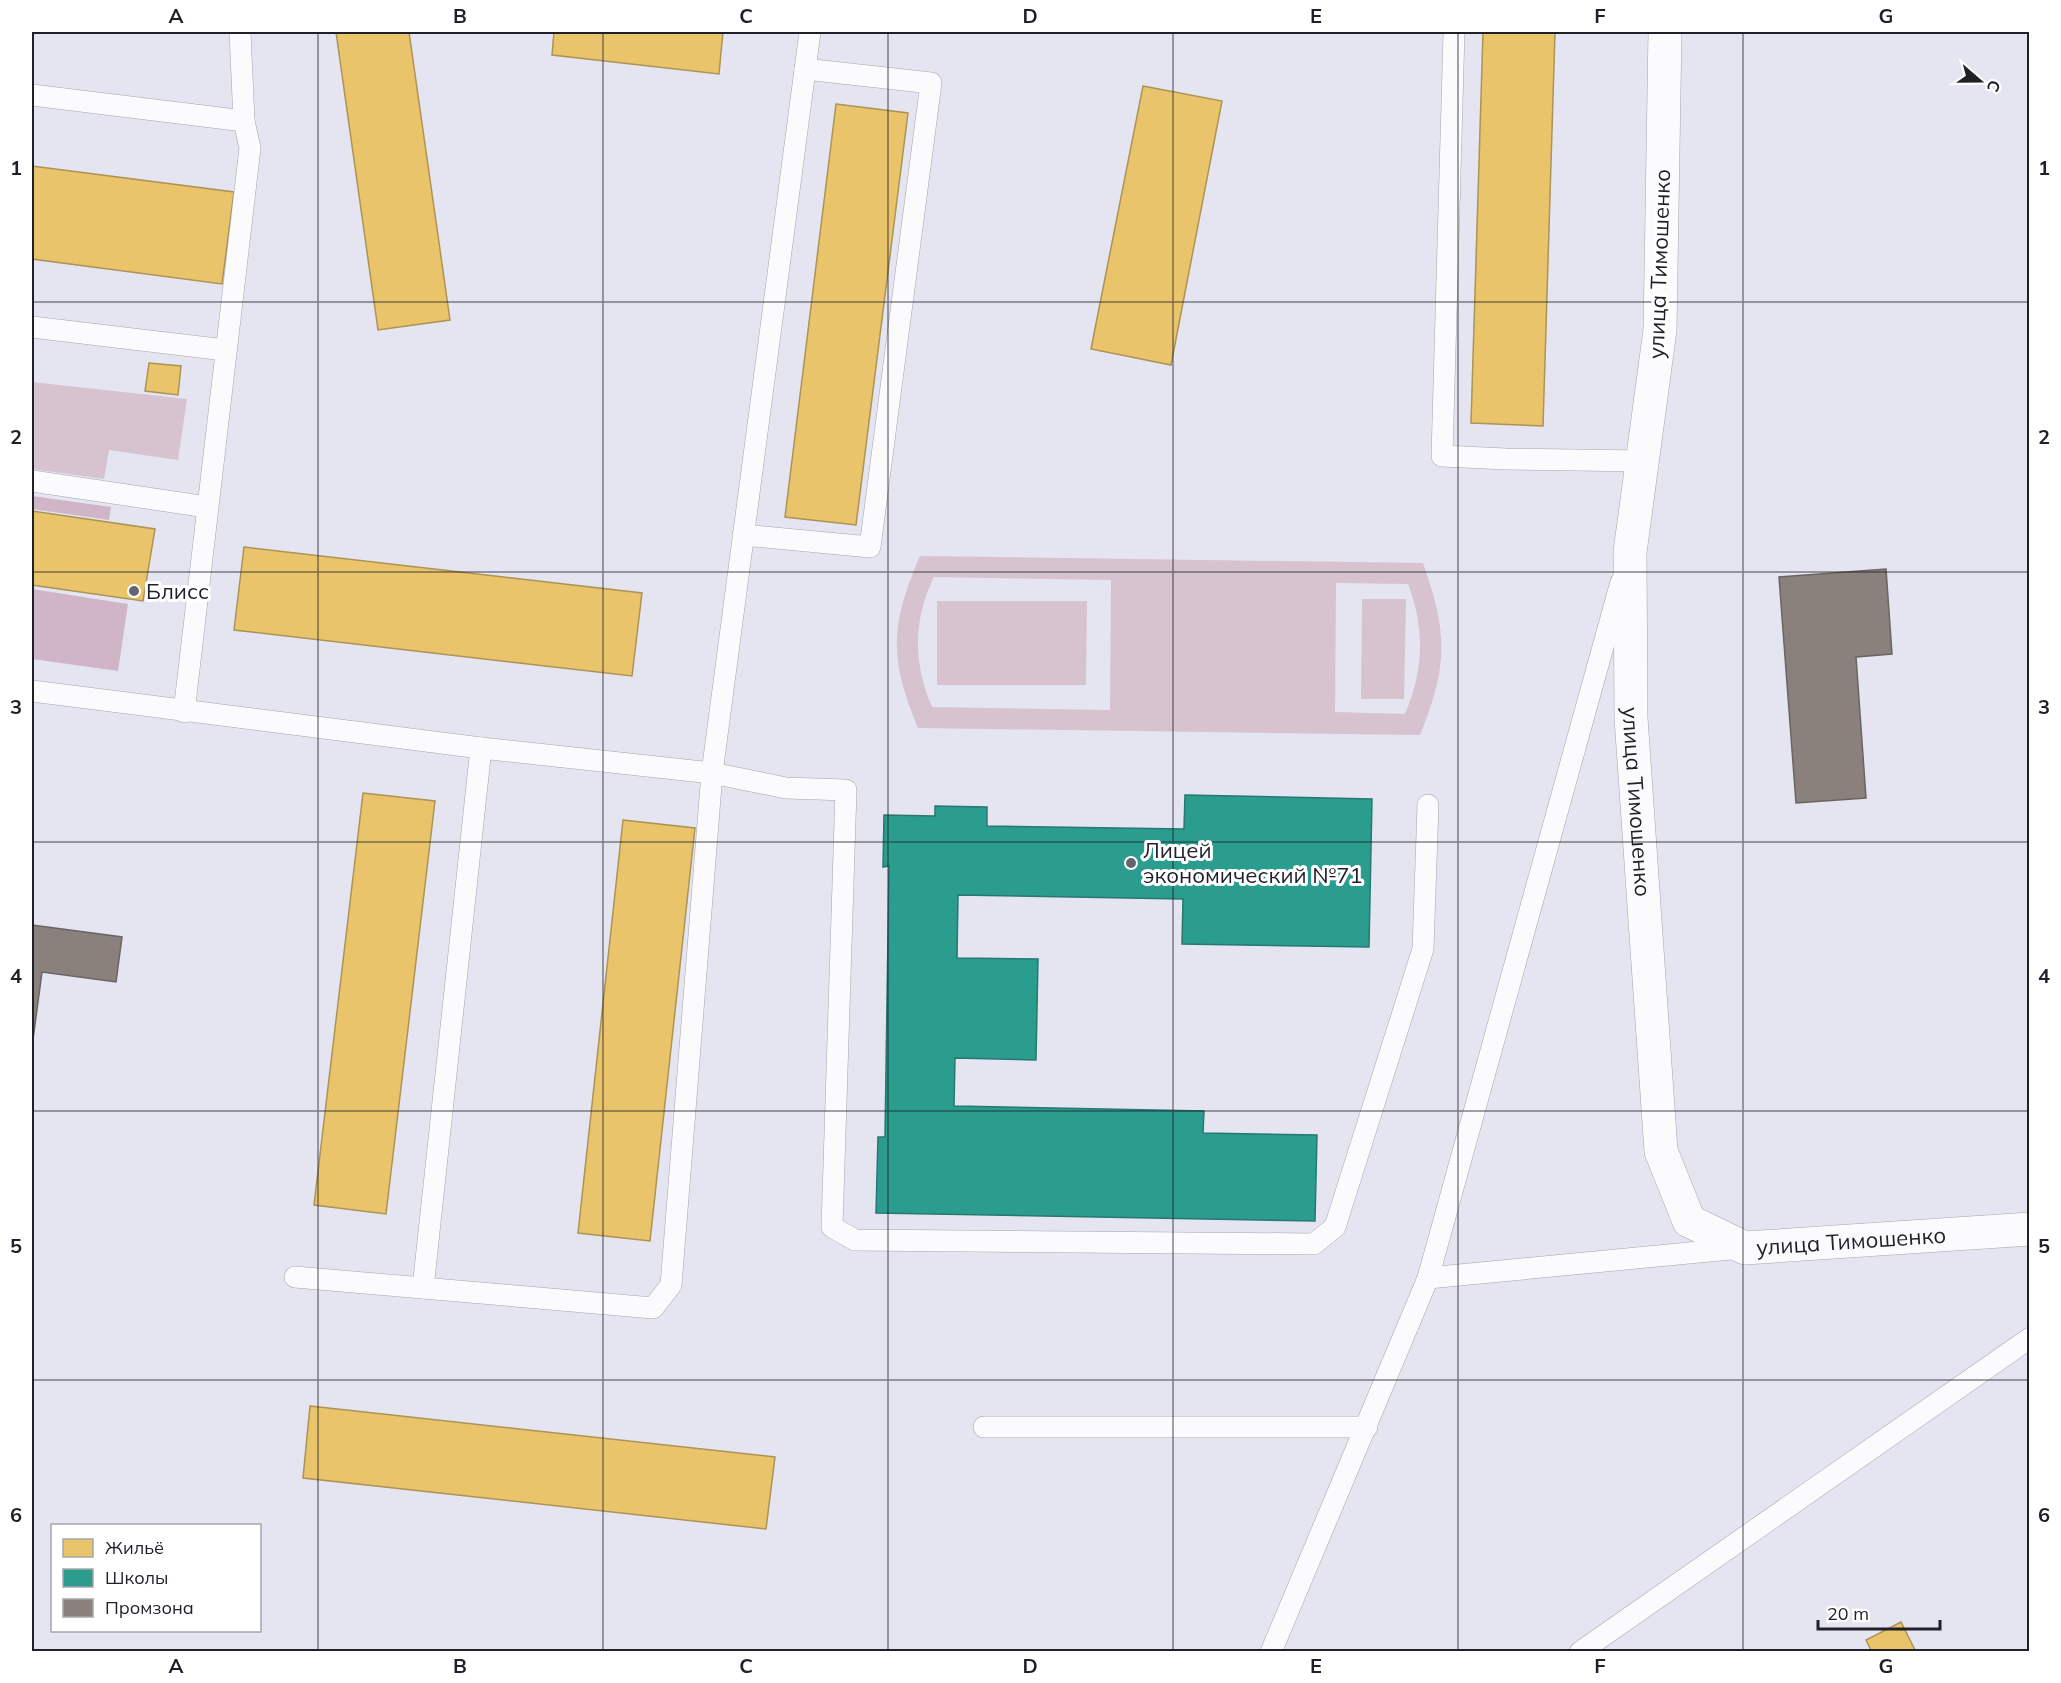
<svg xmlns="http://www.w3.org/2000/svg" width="2061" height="1683" font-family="Mulish,sans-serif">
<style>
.green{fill:#d7c2d0;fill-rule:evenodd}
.forest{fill:#d0b5c6}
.homes{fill:#e9c46a;stroke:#ac9356;stroke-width:1.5}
.schools{fill:#2a9d8f;stroke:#277870;stroke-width:1.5}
.industry{fill:#8a817c;stroke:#6a6463;stroke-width:1.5}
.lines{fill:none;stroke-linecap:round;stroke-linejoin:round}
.service-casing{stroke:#a4a5ae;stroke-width:22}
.tertiary-casing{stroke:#a4a5ae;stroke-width:34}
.service{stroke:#fbfbfd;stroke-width:21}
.tertiary{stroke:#fbfbfd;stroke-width:33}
.grid{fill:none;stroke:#1f2028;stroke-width:1.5;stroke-opacity:0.55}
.poi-dot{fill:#64656f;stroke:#fff;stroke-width:2}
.labels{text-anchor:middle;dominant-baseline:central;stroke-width:6;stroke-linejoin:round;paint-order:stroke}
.street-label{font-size:22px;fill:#1f2028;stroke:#fff}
.poi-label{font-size:22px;fill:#1f2028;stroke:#fff;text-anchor:start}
.neatline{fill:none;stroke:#1f2028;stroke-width:2}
.grid-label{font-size:20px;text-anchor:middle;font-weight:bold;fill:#1f2028}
</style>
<rect width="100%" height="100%" fill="#e5e5f2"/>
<!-- green -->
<g class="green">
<polygon points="32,382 187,399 178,460 109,450 104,479 32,469"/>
<path d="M920,556L1423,563C1448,633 1448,666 1420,735L918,728C889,659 890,625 920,556ZM934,577L1111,580L1110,710L932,707C913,663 913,620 934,577ZM1336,583L1408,584C1425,629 1424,670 1405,714L1335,712Z"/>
<polygon points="1362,599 1406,599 1404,699 1361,699"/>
<polygon points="937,601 1087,601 1086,685 937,685"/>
</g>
<!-- forest -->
<g class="forest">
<polygon points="32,496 111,507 109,520 32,509"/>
<polygon points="32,589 128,604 118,671 32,659"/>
</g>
<!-- homes -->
<g class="homes">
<polygon points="336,32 409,32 450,320 378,330"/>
<polygon points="554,32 723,32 719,74 552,55"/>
<polygon points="1483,32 1555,32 1543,426 1471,423"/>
<polygon points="1143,86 1222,101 1171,365 1091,349"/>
<polygon points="836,104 908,113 856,525 785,517"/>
<polygon points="32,166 234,192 222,284 32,259"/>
<polygon points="149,363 181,366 178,395 145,391"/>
<polygon points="32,511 155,529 143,601 32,585"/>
<polygon points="244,547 642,593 632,676 234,630"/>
<polygon points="363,793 435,801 386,1214 314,1205"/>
<polygon points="623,820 695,828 650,1241 578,1233"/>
<polygon points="310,1406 775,1457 766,1529 303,1478"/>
<polygon points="1901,1622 1916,1652 1872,1652 1866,1640"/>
</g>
<!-- schools -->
<polygon class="schools" points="1185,795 1372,799 1369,947 1182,944 1183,899 958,895 957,958 1038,959 1036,1060 955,1058 954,1106 1204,1111 1203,1133 1317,1135 1315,1221 876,1213 878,1137 885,1137 889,866 883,867 884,815 935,816 935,806 987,807 987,826 1184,829"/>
<!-- industry -->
<g class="industry">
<polygon points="1886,569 1892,654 1856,657 1866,798 1796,803 1779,577"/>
<polygon points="32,925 122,937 116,982 42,972 32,1047"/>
</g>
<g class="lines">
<defs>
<g id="service">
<polyline points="240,32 244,121"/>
<polyline points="1454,32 1442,456 1506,459 1643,461"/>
<polyline points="32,95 244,121 250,148 184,712"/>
<polyline points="32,327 225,350"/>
<polyline points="32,481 207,507"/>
<polyline points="743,535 870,547 931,83 805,69"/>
<polyline points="32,691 481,748 712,773 810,32"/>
<polyline points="295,1277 423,1288 481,748"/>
<polyline points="1428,1278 1741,1248"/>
<polyline points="423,1288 653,1308 671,1285 712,773 786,788 846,790 832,1227 855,1240 1314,1244 1335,1227 1423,949 1428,805"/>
<polyline points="984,1427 1367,1427"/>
<polyline points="1271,1652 1428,1278 1621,582"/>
<polyline points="1580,1652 2030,1338"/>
</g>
<g id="tertiary">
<path id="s1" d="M1665,32L1660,330L1630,552L1631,718L1661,1151L1689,1221L1745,1248L2030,1229"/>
</g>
</defs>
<!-- service casing -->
<use href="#service" class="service-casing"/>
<!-- tertiary casing -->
<use href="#tertiary" class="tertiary-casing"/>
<!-- service -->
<use href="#service" class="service"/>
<!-- tertiary -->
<use href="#tertiary" class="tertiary"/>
</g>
<!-- grid -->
<path class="grid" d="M318,32V1652M603,32V1652M888,32V1652M1173,32V1652M1458,32V1652M1743,32V1652M32,302H2030M32,572H2030M32,842H2030M32,1111H2030M32,1380H2030"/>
<!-- markers -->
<g class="poi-dot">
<circle cx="134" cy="591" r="6"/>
<circle cx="1131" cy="863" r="6"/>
</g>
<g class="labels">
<!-- street labels -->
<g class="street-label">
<text transform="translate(1659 264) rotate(-88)">улица Тимошенко</text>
<text stroke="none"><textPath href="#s1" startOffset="772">улица Тимошенко</textPath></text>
<text stroke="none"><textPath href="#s1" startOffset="1366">улица Тимошенко</textPath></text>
</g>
<!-- poi labels -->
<g class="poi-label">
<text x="146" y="591">Блисс</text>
<text x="1143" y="850">Лицей<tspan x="1143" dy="25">экономический №71</tspan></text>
</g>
</g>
<!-- border -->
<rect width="2061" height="1683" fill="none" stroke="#ffffff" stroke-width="66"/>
<!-- legend -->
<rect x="51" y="1524" width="210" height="108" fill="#ffffff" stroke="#a5a6a9" stroke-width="1.5"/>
<rect x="63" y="1539" width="30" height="18" fill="#e9c46a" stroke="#a5a6a9" stroke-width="1.5"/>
<text x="105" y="1554" font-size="18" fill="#1f2028">Жильё</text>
<rect x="63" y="1569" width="30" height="18" fill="#2a9d8f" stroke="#a5a6a9" stroke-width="1.5"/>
<text x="105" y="1584" font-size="18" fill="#1f2028">Школы</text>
<rect x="63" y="1599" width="30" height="18" fill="#8a817c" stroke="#a5a6a9" stroke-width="1.5"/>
<text x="105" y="1614" font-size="18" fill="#1f2028">Промзона</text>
<!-- north arrow -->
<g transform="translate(1980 81) rotate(110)" stroke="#ffffff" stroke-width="4.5" paint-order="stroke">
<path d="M0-4.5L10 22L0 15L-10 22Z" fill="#1f2028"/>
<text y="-9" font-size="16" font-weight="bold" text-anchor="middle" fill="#1f2028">С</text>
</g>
<!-- scale -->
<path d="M1818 1620v9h122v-9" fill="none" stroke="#1f2028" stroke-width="3"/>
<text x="1827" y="1620" font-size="18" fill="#1f2028" stroke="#ffffff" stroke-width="4.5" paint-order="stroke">20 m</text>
<rect x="33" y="33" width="1995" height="1617" class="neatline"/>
<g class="grid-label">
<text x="176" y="23">A</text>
<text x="460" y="23">B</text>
<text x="746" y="23">C</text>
<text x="1030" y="23">D</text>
<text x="1316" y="23">E</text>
<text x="1600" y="23">F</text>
<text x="1886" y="23">G</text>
<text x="16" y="175">1</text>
<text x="2044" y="175">1</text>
<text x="16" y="444">2</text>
<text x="2044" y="444">2</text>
<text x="16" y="714">3</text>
<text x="2044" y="714">3</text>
<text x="16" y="983">4</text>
<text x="2044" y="983">4</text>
<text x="16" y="1253">5</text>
<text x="2044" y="1253">5</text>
<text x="16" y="1522">6</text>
<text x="2044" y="1522">6</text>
<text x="176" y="1673">A</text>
<text x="460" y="1673">B</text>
<text x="746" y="1673">C</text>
<text x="1030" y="1673">D</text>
<text x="1316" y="1673">E</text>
<text x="1600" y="1673">F</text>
<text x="1886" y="1673">G</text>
</g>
</svg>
